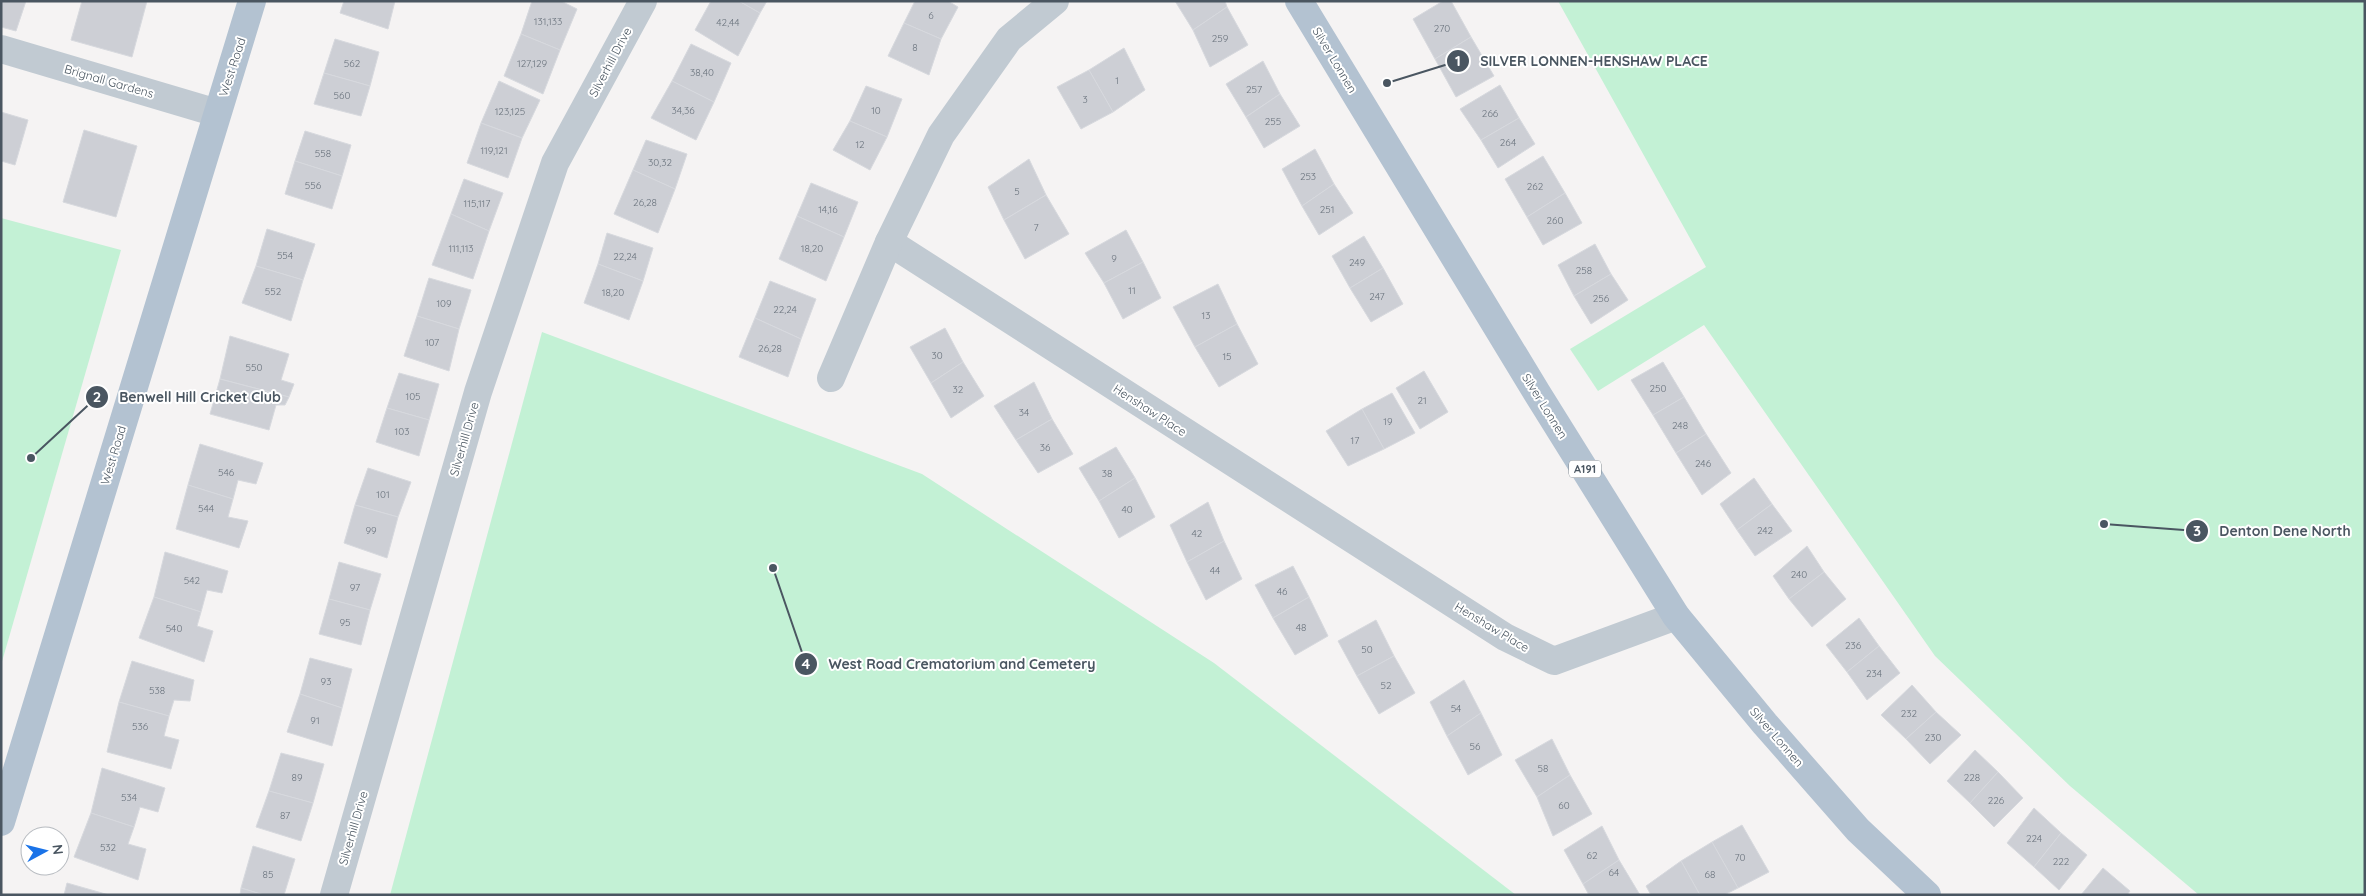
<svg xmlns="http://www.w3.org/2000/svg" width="2366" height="896" font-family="Quicksand,sans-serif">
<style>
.green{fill:#c3f1d5}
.building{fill:#cdcfd5;stroke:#d7d9de}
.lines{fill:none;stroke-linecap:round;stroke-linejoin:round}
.minor{stroke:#c1cad2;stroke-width:28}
.primary{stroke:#b3c2d1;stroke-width:28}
.labels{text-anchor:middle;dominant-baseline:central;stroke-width:4;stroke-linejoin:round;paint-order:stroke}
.number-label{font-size:10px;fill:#6b747e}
.shield{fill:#fff;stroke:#808990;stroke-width:1}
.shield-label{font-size:11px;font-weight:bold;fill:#4a5661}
.street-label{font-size:12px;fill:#4a5661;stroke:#fff}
.leader{fill:none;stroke:#4a5661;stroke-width:2}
.callout-dot{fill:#4a5661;stroke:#fff;stroke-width:2}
.mark-label{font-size:15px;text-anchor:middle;font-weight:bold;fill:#fff}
.callout-label{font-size:14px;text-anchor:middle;font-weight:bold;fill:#4a5661;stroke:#fff;stroke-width:4;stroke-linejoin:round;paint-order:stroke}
</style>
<rect width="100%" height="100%" fill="#f5f3f3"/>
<!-- green -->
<g class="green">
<polygon points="1558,1 2365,1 2365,895 2199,895 2070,786 1935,656 1704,325 1598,391 1570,349 1706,267"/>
<polygon points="1,218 121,250 1,665"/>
<polygon points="542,332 922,474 1214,663 1516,895 390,895"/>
</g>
<!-- building -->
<g class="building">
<polygon points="1,1 26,1 16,31 1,27"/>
<polygon points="82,1 147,1 132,57 71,40"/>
<polygon points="344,1 395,1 388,29 340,13"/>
<polygon points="532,1 561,1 577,9 560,50 521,34"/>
<polygon points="711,1 739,1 760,13 738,56 695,30"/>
<polygon points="739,1 767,1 760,13"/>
<polygon points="915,1 948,1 958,7 941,39 904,23"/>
<polygon points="1175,1 1225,1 1227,7 1193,30"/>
<polygon points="1443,1 1451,1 1471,37 1435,59 1413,19"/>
<polygon points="1227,7 1248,45 1210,67 1193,30"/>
<polygon points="904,23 941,39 929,75 888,56"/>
<polygon points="521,34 560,50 543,94 504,76"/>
<polygon points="1471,37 1494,76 1456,97 1435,59"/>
<polygon points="335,39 379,52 370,86 324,73"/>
<polygon points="691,44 731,63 714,102 672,81"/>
<polygon points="1124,48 1145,90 1113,112 1089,70"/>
<polygon points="1263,61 1280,94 1246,117 1226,84"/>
<polygon points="1089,70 1113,112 1081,129 1057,87"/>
<polygon points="324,73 370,86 361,116 314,104"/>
<polygon points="499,81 540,100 522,138 481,123"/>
<polygon points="672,81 714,102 696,140 651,118"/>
<polygon points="1500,85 1519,118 1481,140 1460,109"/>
<polygon points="866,86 902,99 887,137 850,121"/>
<polygon points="1280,94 1300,126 1264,148 1246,117"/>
<polygon points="1,112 28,120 15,165 1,161"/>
<polygon points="1519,118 1535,144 1498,168 1481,140"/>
<polygon points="850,121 887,137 870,170 833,150"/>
<polygon points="481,123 522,138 508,178 467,163"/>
<polygon points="84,130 137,146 116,217 63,202"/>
<polygon points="305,131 351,145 342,176 295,161"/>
<polygon points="646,140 687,154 675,189 633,170"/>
<polygon points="1315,149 1334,184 1302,206 1282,169"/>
<polygon points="1543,156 1565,193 1527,217 1505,179"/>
<polygon points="1029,159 1046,195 1004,220 988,187"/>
<polygon points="295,161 342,176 332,209 285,194"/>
<polygon points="633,170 675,189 658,233 614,214"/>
<polygon points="464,179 503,193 489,231 451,214"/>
<polygon points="811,183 858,202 844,237 797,216"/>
<polygon points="1334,184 1353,213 1319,235 1302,206"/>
<polygon points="1565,193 1582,223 1543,245 1527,217"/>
<polygon points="1046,195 1069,234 1025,259 1004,220"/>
<polygon points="451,214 489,231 473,279 432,265"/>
<polygon points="797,216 844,237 826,281 779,259"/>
<polygon points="267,229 315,244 303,280 256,266"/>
<polygon points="1126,230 1143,262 1104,283 1085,253"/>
<polygon points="607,233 653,248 643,281 598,264"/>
<polygon points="1364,236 1383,268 1350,288 1332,256"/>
<polygon points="1595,244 1611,274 1574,296 1558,265"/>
<polygon points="1143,262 1161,298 1123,319 1104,283"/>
<polygon points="598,264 643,281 629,320 584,303"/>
<polygon points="256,266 303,280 291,321 242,303"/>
<polygon points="1383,268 1403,304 1371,322 1350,288"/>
<polygon points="1611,274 1628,300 1591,324 1574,296"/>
<polygon points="429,278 471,290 459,329 417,316"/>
<polygon points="770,281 816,299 801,339 755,318"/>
<polygon points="1218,284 1237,324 1195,347 1173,307"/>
<polygon points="417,316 459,329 449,371 404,356"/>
<polygon points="755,318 801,339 788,377 739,357"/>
<polygon points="1237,324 1258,364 1219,387 1195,347"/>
<polygon points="945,328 963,362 931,383 910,347"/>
<polygon points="230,336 289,354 281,380 294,384 289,397 220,379"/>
<polygon points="963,362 984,396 951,418 931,383"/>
<polygon points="1663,362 1684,397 1653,415 1631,380"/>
<polygon points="1424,371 1448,412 1420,429 1396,388"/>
<polygon points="399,373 439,384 429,420 387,408"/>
<polygon points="220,379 289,397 285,405 276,405 269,430 210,414"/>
<polygon points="1034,382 1052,419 1016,440 994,406"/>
<polygon points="1392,393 1415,433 1384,449 1362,409"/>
<polygon points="1684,397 1706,434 1676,453 1653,415"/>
<polygon points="387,408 429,420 419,456 376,442"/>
<polygon points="1362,409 1384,449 1348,466 1326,431"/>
<polygon points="1052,419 1073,454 1038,473 1016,440"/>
<polygon points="1706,434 1731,473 1702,495 1676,453"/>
<polygon points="200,444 263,463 256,484 238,480 233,499 188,485"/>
<polygon points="1116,447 1135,478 1099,501 1079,468"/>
<polygon points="368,468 411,482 398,517 355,505"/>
<polygon points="1135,478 1155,517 1119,538 1099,501"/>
<polygon points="1754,478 1772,504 1737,530 1720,504"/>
<polygon points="188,485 233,499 228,517 248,521 239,548 176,529"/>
<polygon points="1208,502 1224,541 1187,562 1170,525"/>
<polygon points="1772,504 1792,531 1755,556 1737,530"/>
<polygon points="355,505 398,517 387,558 344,543"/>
<polygon points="1224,541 1242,579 1206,600 1187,562"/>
<polygon points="1807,546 1824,572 1789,599 1773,576"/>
<polygon points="165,552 228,571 222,593 207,590 201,612 154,597"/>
<polygon points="339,562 381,574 370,610 329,599"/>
<polygon points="1293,566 1309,597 1273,618 1255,585"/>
<polygon points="1824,572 1846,599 1812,627 1789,599"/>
<polygon points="154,597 201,612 197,626 213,631 204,662 139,638"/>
<polygon points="1309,597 1328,636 1295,655 1273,618"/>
<polygon points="329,599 370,610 361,645 319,634"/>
<polygon points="1859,618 1879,646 1847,672 1826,645"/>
<polygon points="1376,620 1394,656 1357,676 1338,641"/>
<polygon points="1879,646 1900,673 1867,700 1847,672"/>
<polygon points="1394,656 1415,693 1379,714 1357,676"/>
<polygon points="310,658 352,669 342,708 300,694"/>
<polygon points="132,661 194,680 190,701 174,700 169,716 119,702"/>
<polygon points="1464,680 1481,713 1447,736 1430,702"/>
<polygon points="1912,685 1936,712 1906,739 1881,715"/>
<polygon points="300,694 342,708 332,746 287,732"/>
<polygon points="119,702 169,716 164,736 179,740 171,769 107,752"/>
<polygon points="1936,712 1961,735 1930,764 1906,739"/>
<polygon points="1481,713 1502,755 1468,775 1447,736"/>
<polygon points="1552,739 1570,775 1537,797 1515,760"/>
<polygon points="1975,750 1998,772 1970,803 1947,781"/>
<polygon points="281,753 324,764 313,803 269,791"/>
<polygon points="102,768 165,788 158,812 140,807 134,827 91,813"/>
<polygon points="1998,772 2023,798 1994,827 1970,803"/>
<polygon points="1570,775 1592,814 1553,836 1537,797"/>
<polygon points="269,791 313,803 301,841 256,827"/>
<polygon points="2034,808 2061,833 2034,867 2007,843"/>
<polygon points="91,813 134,827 128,844 146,849 138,880 74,857"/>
<polygon points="1742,825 1769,872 1738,888 1712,842"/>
<polygon points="1602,826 1619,860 1583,884 1564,850"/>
<polygon points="2061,833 2087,855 2059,890 2034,867"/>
<polygon points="1712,842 1738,888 1724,895 1700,895 1681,861"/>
<polygon points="253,846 295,859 284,895 264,895 241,888"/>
<polygon points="1619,860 1640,895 1589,895 1583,884"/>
<polygon points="1681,861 1700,895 1651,895 1646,886"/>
<polygon points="2103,868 2130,891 2127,895 2081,895"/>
<polygon points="67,883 109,895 64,895"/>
<polygon points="241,888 264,895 240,895"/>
</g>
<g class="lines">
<!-- minor -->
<g class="minor">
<polyline points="1,49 217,113"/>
<polyline points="889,242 1505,637 1554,661 1676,616"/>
<polyline points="831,378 889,242 941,135 1009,39 1055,1"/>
<polyline points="334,895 478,392 555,163 643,1"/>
</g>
<!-- primary -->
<g class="primary">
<polyline points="1299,1 1537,393 1676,616 1765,724 1858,830 1927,895"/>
<polyline points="1,822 252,1"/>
</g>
</g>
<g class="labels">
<!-- number labels -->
<g class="number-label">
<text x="931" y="15">6</text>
<text x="548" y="21">131,133</text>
<text x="728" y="22">42,44</text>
<text x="1442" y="28">270</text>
<text x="1220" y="38">259</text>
<text x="915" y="47">8</text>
<text x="352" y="63">562</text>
<text x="532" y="63">127,129</text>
<text x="702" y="72">38,40</text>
<text x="1117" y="80">1</text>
<text x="1254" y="89">257</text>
<text x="342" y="95">560</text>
<text x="1085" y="99">3</text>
<text x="683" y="110">34,36</text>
<text x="876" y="110">10</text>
<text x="510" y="111">123,125</text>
<text x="1490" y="113">266</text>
<text x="1273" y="121">255</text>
<text x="1508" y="142">264</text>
<text x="860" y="144">12</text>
<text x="494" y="150">119,121</text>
<text x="323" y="153">558</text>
<text x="660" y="162">30,32</text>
<text x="1308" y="176">253</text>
<text x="313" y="185">556</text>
<text x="1535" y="186">262</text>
<text x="1017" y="191">5</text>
<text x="645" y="202">26,28</text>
<text x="477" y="203">115,117</text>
<text x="828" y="209">14,16</text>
<text x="1327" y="209">251</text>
<text x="1555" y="220">260</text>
<text x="1036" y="227">7</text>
<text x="461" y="248">111,113</text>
<text x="812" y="248">18,20</text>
<text x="285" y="255">554</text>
<text x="625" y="256">22,24</text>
<text x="1114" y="258">9</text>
<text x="1357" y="262">249</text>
<text x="1584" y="270">258</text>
<text x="1132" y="290">11</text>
<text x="273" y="291">552</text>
<text x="613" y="292">18,20</text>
<text x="1377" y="296">247</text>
<text x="1601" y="298">256</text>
<text x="444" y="303">109</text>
<text x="785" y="309">22,24</text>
<text x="1206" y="315">13</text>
<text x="432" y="342">107</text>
<text x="770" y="348">26,28</text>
<text x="937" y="355">30</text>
<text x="1227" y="356">15</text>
<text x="254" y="367">550</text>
<text x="1658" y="388">250</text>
<text x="958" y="389">32</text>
<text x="413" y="396">105</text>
<text x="1422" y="400">21</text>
<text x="1024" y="412">34</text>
<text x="1388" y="421">19</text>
<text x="1680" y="425">248</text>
<text x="402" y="431">103</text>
<text x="1355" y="440">17</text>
<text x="1045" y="447">36</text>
<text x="1703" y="463">246</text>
<text x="226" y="472">546</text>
<text x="1107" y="473">38</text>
<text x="383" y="494">101</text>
<text x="206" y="508">544</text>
<text x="1127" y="509">40</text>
<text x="371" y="530">99</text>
<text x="1765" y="530">242</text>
<text x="1197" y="533">42</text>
<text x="1215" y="570">44</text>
<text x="1799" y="574">240</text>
<text x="192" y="580">542</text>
<text x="355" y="587">97</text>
<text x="1282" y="591">46</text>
<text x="345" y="622">95</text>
<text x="1301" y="627">48</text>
<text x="174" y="628">540</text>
<text x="1853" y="645">236</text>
<text x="1367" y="649">50</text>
<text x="1874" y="673">234</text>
<text x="326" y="681">93</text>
<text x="1386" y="685">52</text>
<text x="157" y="690">538</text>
<text x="1456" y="708">54</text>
<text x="1909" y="713">232</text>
<text x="315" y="720">91</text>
<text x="140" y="726">536</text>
<text x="1933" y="737">230</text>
<text x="1475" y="746">56</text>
<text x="1543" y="768">58</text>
<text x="297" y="777">89</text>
<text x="1972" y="777">228</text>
<text x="129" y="797">534</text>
<text x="1996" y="800">226</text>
<text x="1564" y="805">60</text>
<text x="285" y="815">87</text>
<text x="2034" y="838">224</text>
<text x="108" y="847">532</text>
<text x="1592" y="855">62</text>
<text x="1740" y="857">70</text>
<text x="2061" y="861">222</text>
<text x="1614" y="872">64</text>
<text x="268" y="874">85</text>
<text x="1710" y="874">68</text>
</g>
<!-- shield labels -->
<rect class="shield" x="1569" y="460.5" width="32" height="17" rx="4"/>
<g class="shield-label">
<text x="1585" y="469">A191</text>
</g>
<!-- street labels -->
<g class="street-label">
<text transform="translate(1335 60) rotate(59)">Silver Lonnen</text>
<text transform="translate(610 62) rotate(-62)">Silverhill Drive</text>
<text transform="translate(232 67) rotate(-72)">West Road</text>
<text transform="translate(109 81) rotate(16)">Brignall Gardens</text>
<text transform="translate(1545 406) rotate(58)">Silver Lonnen</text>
<text transform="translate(1150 410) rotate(33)">Henshaw Place</text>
<text transform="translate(464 439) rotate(-74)">Silverhill Drive</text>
<text transform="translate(113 455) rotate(-73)">West Road</text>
<text transform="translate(1492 627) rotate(31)">Henshaw Place</text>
<text transform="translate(1777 737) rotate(49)">Silver Lonnen</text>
<text transform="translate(353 828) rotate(-74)">Silverhill Drive</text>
</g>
</g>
<!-- callouts -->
<path class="leader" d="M1387 83L1458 61M31 458L97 397M2104 524L2197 531M773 568L806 664"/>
<g class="callout-dot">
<circle cx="1387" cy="83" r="5"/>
<circle cx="31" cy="458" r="5"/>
<circle cx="2104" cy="524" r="5"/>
<circle cx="773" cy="568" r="5"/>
<circle cx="1458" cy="61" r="12"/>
<circle cx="97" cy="397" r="12"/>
<circle cx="2197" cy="531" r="12"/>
<circle cx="806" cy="664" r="12"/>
</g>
<g class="mark-label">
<text x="1458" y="66">1</text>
<text x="97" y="402">2</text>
<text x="2197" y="536">3</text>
<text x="806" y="669">4</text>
</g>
<g class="callout-label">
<text x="1594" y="66">SILVER LONNEN-HENSHAW PLACE</text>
<text x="200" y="402">Benwell Hill Cricket Club</text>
<text x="2285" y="536">Denton Dene North</text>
<text x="962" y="669">West Road Crematorium and Cemetery</text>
</g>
<!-- border -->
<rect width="2366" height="896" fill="none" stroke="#4a5661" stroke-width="5"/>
<!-- north arrow -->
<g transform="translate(45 851) rotate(83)"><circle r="24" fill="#ffffff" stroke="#b7bbc0"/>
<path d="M0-4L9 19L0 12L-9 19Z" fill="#1a73e8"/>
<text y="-8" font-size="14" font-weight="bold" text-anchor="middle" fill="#4a5661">N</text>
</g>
</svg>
